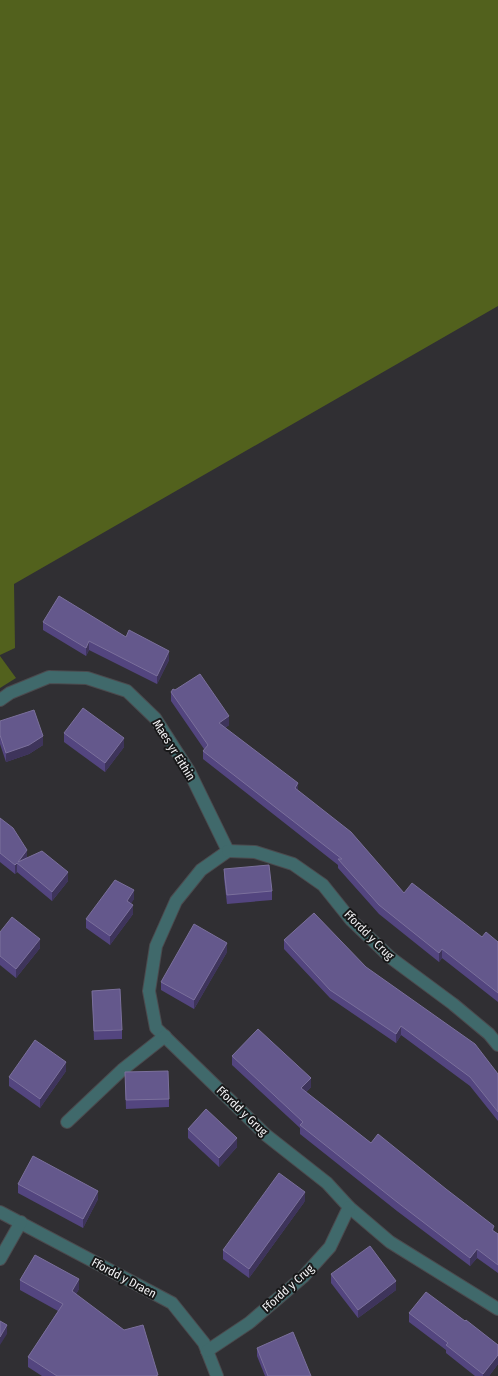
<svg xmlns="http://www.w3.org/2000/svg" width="498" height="1376" font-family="'Fira Sans Condensed',sans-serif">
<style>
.green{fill:#52611d}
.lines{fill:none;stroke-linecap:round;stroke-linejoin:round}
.minor-casing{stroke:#4b4a4e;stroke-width:14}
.minor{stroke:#40696b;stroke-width:12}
.wall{fill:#53457f}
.shaded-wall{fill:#3e345b}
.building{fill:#64588c;stroke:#7b709c}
.labels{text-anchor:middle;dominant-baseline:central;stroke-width:4;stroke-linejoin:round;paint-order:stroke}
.street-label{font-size:12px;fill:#f3f3f5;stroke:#181819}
</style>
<rect width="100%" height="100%" fill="#302f33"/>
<!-- green -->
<g class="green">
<polygon points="0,0 498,0 498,306 14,584 15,648 0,655"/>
<polygon points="0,656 16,678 0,688"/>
</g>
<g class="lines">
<defs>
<g id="minor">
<polyline points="0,700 10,693 49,677 87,678 127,691 155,718 189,771 228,851"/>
<polyline points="228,851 201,870 176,901 156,946 149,991 156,1028 266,1135 327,1183 349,1207 390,1242 498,1309"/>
<polyline points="228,851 255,852 293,864 323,885 351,920 391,958 453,1004 489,1034 498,1045"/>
<polyline points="67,1122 122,1070 165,1036"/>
<polyline points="0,1212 172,1303 204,1343 217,1376"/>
<polyline points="0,1259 21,1222"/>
<polyline points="207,1351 249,1323 303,1277 330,1247 349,1207"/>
</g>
</defs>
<!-- minor casing -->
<use href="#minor" class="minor-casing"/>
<!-- minor -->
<use href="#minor" class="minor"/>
</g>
<!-- wall -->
<g class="wall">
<polygon points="43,622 126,637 169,660 157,684 89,650 86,656 43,630"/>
<polygon points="171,692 229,725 225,728 298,791 404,893 482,937 498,942 498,1002 442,958 439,962 379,914 338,868 338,865 203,759 203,751 204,749 171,701"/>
<polygon points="0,721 43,745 29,754 6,762 0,744"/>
<polygon points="64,733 124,747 105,772 64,742"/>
<polygon points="0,818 27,858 68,881 52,901 17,872 15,874 0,862"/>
<polygon points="224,869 272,891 272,900 227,904 224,878"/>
<polygon points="134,899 130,904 133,914 110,945 86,928 86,919"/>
<polygon points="0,932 40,948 16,978 0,965"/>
<polygon points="284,940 366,967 498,1074 498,1121 470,1086 401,1035 396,1043 330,998 284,949"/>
<polygon points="227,952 194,1009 161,990 161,982"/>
<polygon points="92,991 122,1030 122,1039 94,1040"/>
<polygon points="232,1056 311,1087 306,1092 371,1143 498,1234 498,1273 477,1258 470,1266 397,1211 300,1134 300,1128 232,1065"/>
<polygon points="66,1071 40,1108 9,1086 9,1077"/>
<polygon points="125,1081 169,1099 169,1107 126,1109"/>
<polygon points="188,1129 237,1147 219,1167 188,1138"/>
<polygon points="18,1184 98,1199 83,1228 18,1193"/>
<polygon points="305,1201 249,1278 223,1259 223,1250"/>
<polygon points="331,1274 396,1290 358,1318 331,1283"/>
<polygon points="20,1280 79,1289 76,1294 158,1376 42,1376 28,1367 28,1357 58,1311 20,1290"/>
<polygon points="409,1313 465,1321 498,1345 498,1364 489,1376 475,1376 446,1353 446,1350 409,1322"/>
<polygon points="257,1348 311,1376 265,1376 257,1356"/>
</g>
<!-- shaded-wall -->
<g class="shaded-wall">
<polygon points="89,641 89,650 86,656 86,648"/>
<polygon points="169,651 169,660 157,684 157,676"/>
<polygon points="229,716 229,725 219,732 219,723"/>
<polygon points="43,736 43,745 29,754 6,762 6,753"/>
<polygon points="124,738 124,747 105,772 105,763"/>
<polygon points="298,783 298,792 295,788"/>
<polygon points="27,850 27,859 18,862"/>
<polygon points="17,863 17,872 15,874 15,865"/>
<polygon points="68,872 68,881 52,901 52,892"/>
<polygon points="134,890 134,899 127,910 127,901"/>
<polygon points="133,905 133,914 110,945 110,936"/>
<polygon points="40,939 40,948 16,978 16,969"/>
<polygon points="227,943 227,952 194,1009 194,1000"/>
<polygon points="442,949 442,958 439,962 439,953"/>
<polygon points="401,1026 401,1035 396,1043 396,1034"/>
<polygon points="66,1062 66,1071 40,1108 40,1099"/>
<polygon points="311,1078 311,1087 301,1096 301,1088"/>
<polygon points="237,1138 237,1147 219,1167 219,1158"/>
<polygon points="98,1191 98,1199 83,1228 83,1219"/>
<polygon points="305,1192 305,1201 249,1278 249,1269"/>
<polygon points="494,1226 494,1235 492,1230"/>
<polygon points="477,1249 477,1258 470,1266 470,1258"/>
<polygon points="79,1279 79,1289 72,1301 72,1291"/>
<polygon points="396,1281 396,1290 358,1318 358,1310"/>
<polygon points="7,1325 7,1334 0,1345 0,1337"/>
<polygon points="498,1355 498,1364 489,1376 483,1376 483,1374"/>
</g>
<!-- building -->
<g class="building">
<polygon points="59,596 126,637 129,630 169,651 157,676 89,641 86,648 43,622"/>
<polygon points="200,674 229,716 219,723 298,783 295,788 351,832 404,893 412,883 482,937 486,932 498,942 498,993 442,949 439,953 379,905 338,859 342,859 203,751 208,745 171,692 173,689 175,690"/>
<polygon points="83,708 124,738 105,763 64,733"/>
<polygon points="34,710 43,736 29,745 6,753 0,735 0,721"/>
<polygon points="0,818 13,828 27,850 18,862 42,851 68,872 52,892 17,863 15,865 0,853"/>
<polygon points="269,865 272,891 227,895 224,869"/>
<polygon points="115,880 134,890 127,901 133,905 110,936 86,919"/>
<polygon points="314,913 366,967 475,1044 498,1074 498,1112 470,1077 401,1026 396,1034 330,990 284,940"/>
<polygon points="12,917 40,939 16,969 0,956 0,932"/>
<polygon points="194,924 227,943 194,1000 161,982"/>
<polygon points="120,989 122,1030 94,1031 92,991"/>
<polygon points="258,1029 311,1078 301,1088 371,1143 378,1134 446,1189 494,1226 492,1230 498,1234 498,1265 477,1249 470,1258 397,1202 300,1125 303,1122 232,1056"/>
<polygon points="35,1040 66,1062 40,1099 9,1077"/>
<polygon points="168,1071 169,1099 126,1100 125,1072"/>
<polygon points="206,1109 237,1138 219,1158 188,1129"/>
<polygon points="33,1156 98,1191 83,1219 18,1184"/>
<polygon points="279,1173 305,1192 249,1269 223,1250"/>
<polygon points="370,1246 396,1281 358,1310 331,1274"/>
<polygon points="35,1255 79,1279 72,1291 124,1330 143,1325 158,1375 155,1376 57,1376 28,1357 63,1304 20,1280"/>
<polygon points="426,1292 465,1321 466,1320 498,1345 498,1355 483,1374 446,1345 448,1343 409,1313"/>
<polygon points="0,1321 7,1325 0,1337"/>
<polygon points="293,1332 311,1376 268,1376 257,1348"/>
</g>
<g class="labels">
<!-- street labels -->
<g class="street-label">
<text transform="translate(174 750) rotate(58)">Maes yr Eithin</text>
<text transform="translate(369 935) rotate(45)">Ffordd y Crug</text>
<text transform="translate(242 1111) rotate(44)">Ffordd y Grug</text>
<text transform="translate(124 1278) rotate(28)">Ffordd y Draen</text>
<text transform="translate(288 1288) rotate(-42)">Ffordd y Crug</text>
</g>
</g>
</svg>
